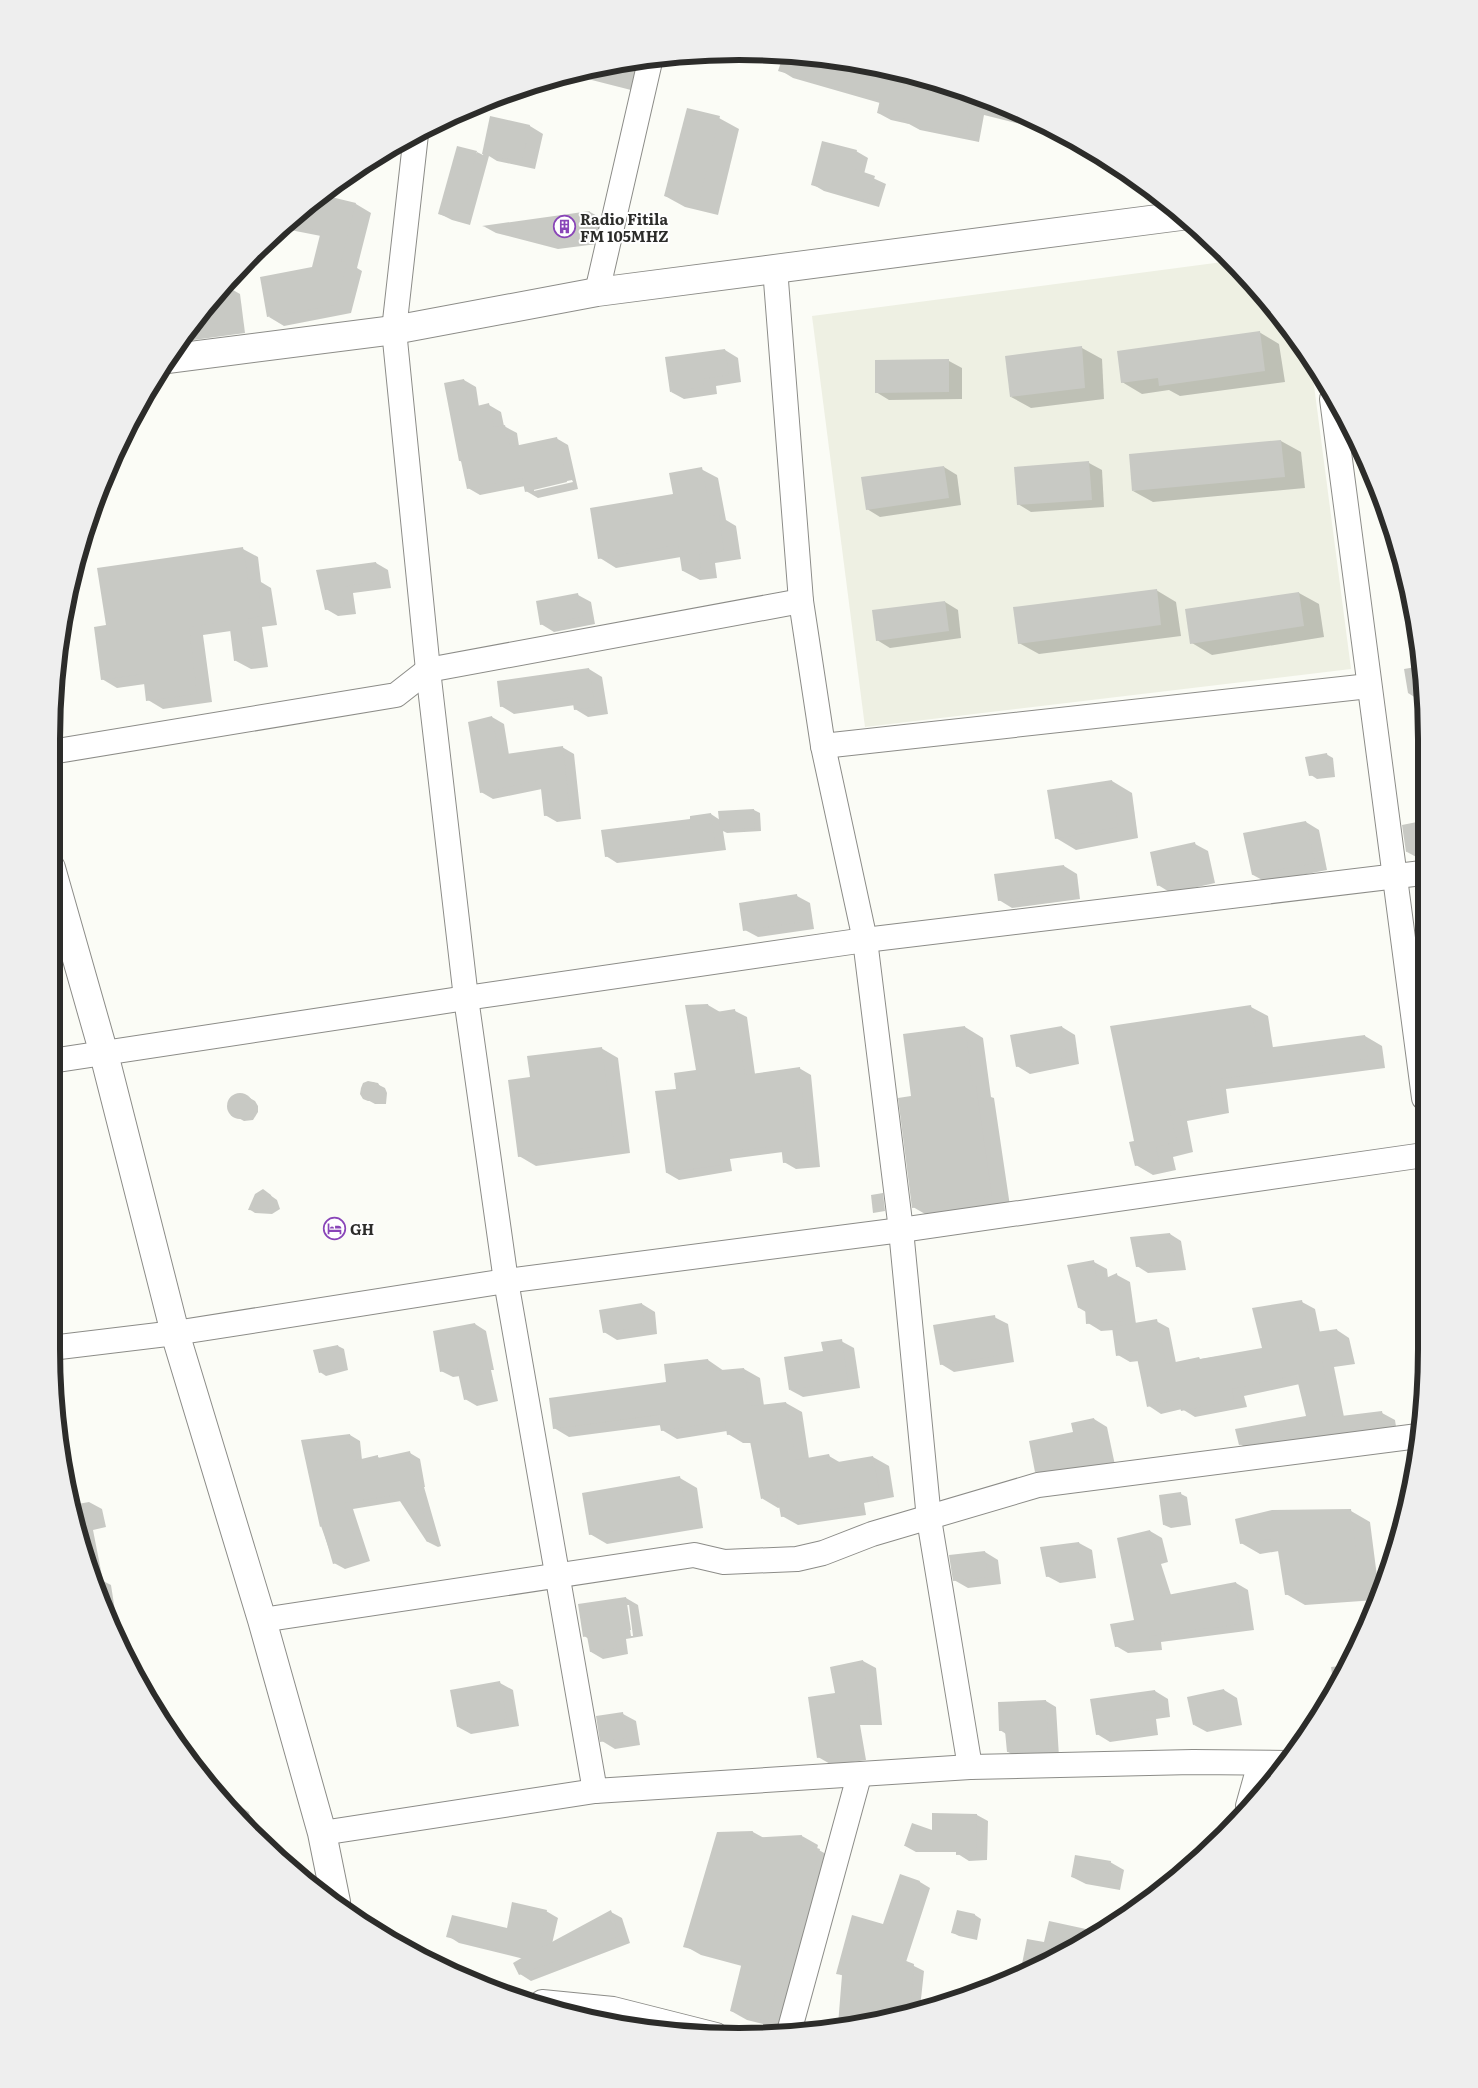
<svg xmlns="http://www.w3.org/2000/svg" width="1478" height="2088" font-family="Literata,serif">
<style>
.built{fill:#eef0e3}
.shadow{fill:#0003;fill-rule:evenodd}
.building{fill:#c8c9c4}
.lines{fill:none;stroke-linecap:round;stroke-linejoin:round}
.street-casing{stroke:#8c8c88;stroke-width:26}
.secondary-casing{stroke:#8c8c88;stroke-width:30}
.street{stroke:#fff;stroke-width:24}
.secondary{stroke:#fff;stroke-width:28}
.labels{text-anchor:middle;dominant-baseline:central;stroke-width:4;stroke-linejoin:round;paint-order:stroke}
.poi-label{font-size:15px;font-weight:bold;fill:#2c2c2a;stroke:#fff;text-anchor:start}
.rim{fill:none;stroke:#2c2c2a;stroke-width:6}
</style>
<rect width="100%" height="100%" fill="#fbfcf6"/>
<!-- built -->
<polygon class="built" points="1230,261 1256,285 1312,370 1351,669 865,727 812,316"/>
<!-- shadow -->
<g class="shadow">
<polygon points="785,53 917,75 1043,122 1064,135 984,115 979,142 920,130 909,124 891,120 878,113 880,103 793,78 780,70"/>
<polygon points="641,59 633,88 631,88 631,90 572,75"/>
<polygon points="491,118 530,126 543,134 535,169 497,161 489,156 470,225 452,220 440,214 477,152 483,155"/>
<polygon points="719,118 739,129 718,215 685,207 665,196"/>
<polygon points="856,151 868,158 864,174 886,184 879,207 824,191 812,184"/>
<polygon points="356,204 371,213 357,268 362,271 351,313 284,326 269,317 313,268 321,236 280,228 285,222"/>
<polygon points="590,212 603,219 597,244 558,249 496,233 485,227"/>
<polygon points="226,286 240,294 245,333 179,342 194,320"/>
<polygon points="1259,332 1279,344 1285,382 1180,396 1169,390 1142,394 1122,382"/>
<polygon points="1082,348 1102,359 1104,399 1031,408 1011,397"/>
<polygon points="725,350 738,358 741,382 716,386 717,394 684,399 671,392"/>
<polygon points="949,361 962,368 962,399 889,400 876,392"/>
<path d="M464,380L476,387L479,407L489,405L501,412L504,426L517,433L519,446L556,438L568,445L578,489L538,498L526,491L525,486L480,495L468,488L463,462L460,461ZM572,480L573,482L534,491V488Z"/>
<polygon points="1281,441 1301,452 1305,488 1153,502 1133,491"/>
<polygon points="1089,463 1102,470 1104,507 1031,512 1018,504"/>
<polygon points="944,467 957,475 961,505 880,517 867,509"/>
<polygon points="701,469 718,478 726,520 736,526 741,559 715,563 717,578 700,580 683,571 681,557 616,568 600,558 675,495"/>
<polygon points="1382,506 1383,506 1396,542 1387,536"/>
<polygon points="243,549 258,557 261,582 271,588 277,625 262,627 268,667 251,669 236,661 231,631 203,635 212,702 163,709 148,700 145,684 117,688 102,679 107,626"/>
<polygon points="376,563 388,570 391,588 353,593 356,614 338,616 326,609 318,572"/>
<polygon points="1156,590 1176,602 1181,636 1039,654 1019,643"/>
<polygon points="1299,593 1319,604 1324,637 1212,655 1192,643"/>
<polygon points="578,595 591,602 595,624 554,632 541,624"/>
<polygon points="945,602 958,610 961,638 890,648 877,640"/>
<polygon points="1421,666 1421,737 1416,698 1408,693 1404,669"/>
<polygon points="589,669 602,677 608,714 588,717 575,709 575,705 514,714 501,706 498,683"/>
<polygon points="492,717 504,724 509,755 562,747 574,754 581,819 557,822 545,815 542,789 493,799 481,792"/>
<polygon points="1326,754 1333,758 1335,777 1317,779 1311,775"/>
<polygon points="1112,781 1132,793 1138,838 1076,850 1056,838"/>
<polygon points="754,810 760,813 761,831 727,833 723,831 726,850 617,863 606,856 692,820 711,814 720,820"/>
<polygon points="1306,822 1319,830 1327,870 1266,882 1253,875 1245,834"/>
<polygon points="1422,822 1422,859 1420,859 1407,852"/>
<polygon points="1195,844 1208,851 1215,883 1171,893 1158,885"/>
<polygon points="1064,866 1077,874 1080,899 1012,908 999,900"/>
<polygon points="797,896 810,903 814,929 758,937 745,930"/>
<polygon points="708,1005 720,1012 735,1011 747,1017 755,1074 799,1068 811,1075 820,1167 796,1169 784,1162 783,1152 730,1159 732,1171 679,1180 667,1173 677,1090 698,1071"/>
<polygon points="1251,1007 1268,1016 1273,1048 1365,1036 1382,1046 1385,1068 1226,1089 1229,1113 1187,1121 1193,1152 1173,1157 1176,1170 1153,1175 1136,1165 1136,1142"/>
<polygon points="965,1027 983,1038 991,1097 994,1098 1010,1206 932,1218 913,1207 912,1097"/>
<polygon points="1062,1027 1075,1035 1079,1064 1030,1074 1017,1066"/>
<polygon points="601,1048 618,1058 630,1153 536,1166 519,1156 531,1078"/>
<polygon points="373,1082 385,1088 387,1093 386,1104 375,1104 364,1098 364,1084"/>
<polygon points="237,1094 243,1094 255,1101 258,1106 258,1112 253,1120 244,1121 231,1114 228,1102 231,1097"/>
<polygon points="51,1166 59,1201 51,1202"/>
<polygon points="263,1190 277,1200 280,1209 272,1214 255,1213 249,1209"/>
<polygon points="1170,1234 1181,1241 1186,1270 1148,1273 1137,1266"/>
<polygon points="1094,1262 1107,1269 1108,1278 1117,1275 1130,1282 1136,1324 1156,1321 1169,1328 1176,1363 1264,1349 1302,1302 1315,1309 1320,1333 1337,1330 1349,1338 1355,1364 1334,1367 1344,1417 1382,1413 1395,1420 1397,1433 1253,1452 1240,1444 1308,1417 1300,1384 1244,1396 1247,1407 1195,1417 1182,1409 1161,1414 1149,1406 1139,1361 1130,1362 1118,1355 1114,1330 1101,1331 1088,1323 1086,1312 1079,1308"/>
<polygon points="642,1304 655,1312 657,1334 617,1340 604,1332"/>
<polygon points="994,1317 1008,1324 1014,1362 954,1372 941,1364"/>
<polygon points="475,1324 486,1331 494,1370 491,1370 498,1401 477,1406 465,1399 460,1376 453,1377 441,1371"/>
<polygon points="841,1341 854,1348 860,1388 803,1397 790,1390 824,1352"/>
<polygon points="338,1346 344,1349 348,1370 326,1376 320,1372"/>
<polygon points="708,1360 724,1371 744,1369 760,1378 764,1406 786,1403 802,1412 809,1459 829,1456 841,1463 873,1457 889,1466 894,1497 864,1503 866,1515 798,1525 782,1516 781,1507 778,1508 763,1499 752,1443 743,1443 728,1434 727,1431 677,1439 662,1430 661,1425 569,1437 554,1428 668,1384 666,1365"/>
<polygon points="1094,1419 1107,1427 1116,1470 1050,1478 1036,1471 1074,1433"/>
<polygon points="350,1435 360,1441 362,1460 378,1457 381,1459 410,1453 420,1459 425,1487 424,1487 441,1546 438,1547 428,1542 401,1501 353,1509 370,1561 345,1569 334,1563 321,1526"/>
<polygon points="680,1478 697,1488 703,1528 607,1544 590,1534"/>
<polygon points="1181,1494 1187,1497 1191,1525 1171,1528 1164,1525"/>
<polygon points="89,1502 102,1509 106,1527 93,1530 103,1581 111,1585 120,1643 104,1612 75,1527 72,1505"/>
<polygon points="1351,1511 1370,1522 1379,1592 1376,1600 1305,1605 1286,1594 1279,1551 1260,1554 1241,1543"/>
<polygon points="1150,1531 1162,1538 1168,1562 1161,1564 1171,1595 1236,1583 1248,1590 1254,1630 1161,1642 1162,1650 1128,1653 1116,1646 1135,1621"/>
<polygon points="1079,1543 1092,1550 1096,1578 1060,1583 1047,1576"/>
<polygon points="985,1552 998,1560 1001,1584 968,1588 954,1580"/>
<path d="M626,1598L638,1605L643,1636L626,1639L628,1654L603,1659L591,1652L589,1639L584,1636ZM626,1605H629L633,1636H631Z"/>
<polygon points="863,1661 876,1668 882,1725 860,1725 866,1760 832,1765 818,1757 837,1694 831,1668"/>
<polygon points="1349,1665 1334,1688 1331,1667"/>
<polygon points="136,1674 140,1676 143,1685"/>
<polygon points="500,1683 513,1690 519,1726 471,1734 458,1727"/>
<polygon points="1224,1690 1237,1698 1242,1725 1207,1732 1194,1725"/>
<polygon points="1155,1691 1168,1699 1170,1717 1156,1719 1158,1735 1110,1742 1097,1734"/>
<polygon points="1046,1701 1056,1707 1059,1757 1019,1758 1008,1752 1006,1734 1000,1730"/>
<polygon points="623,1714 636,1721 640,1745 615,1749 602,1741"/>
<polygon points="236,1804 249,1812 253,1829 232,1805"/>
<polygon points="977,1815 988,1821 987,1860 969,1861 958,1854 958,1852 916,1852 905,1846 934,1832"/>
<polygon points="753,1832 764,1838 802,1836 818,1845 817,1849 835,1859 784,2029 747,2020 731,2011 742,1966 701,1955 685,1946 718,1833"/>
<polygon points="1110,1862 1124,1870 1120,1890 1086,1884 1072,1877"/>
<polygon points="900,1876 920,1882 930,1888 906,1962 924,1971 920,2008 873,2024 839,2027 843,1976 838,1973 884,1925"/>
<polygon points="546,1911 558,1918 552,1944 611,1912 622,1918 630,1943 531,1981 520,1974 524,1959 459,1943 448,1936 508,1930"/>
<polygon points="958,1911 975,1915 981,1919 977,1940 959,1936 953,1933"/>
<polygon points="1096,1928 1099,1929 1081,1941 1079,1936"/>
<polygon points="1079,1933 1077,1943 1043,1966 1033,1969 1023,1964 1045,1944"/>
</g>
<!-- building -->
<g class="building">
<polygon points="784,53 917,75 973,96 966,135 906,123 906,119 877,113 880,100 778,71"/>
<polygon points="687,108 720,116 698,205 664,196"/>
<polygon points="490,116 530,125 522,162 482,154"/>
<polygon points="822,141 857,150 852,168 875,176 867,201 811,185"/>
<polygon points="457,146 477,151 458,220 438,214"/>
<polygon points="323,195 356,203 341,262 347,261 336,305 267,317 260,277 312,267 321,231 284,223"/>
<polygon points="590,211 584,237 544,243 482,226"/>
<polygon points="221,290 226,322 189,327 194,320"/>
<polygon points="1260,331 1265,371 1159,386 1158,378 1121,383 1117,351"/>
<polygon points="1082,346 1085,388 1010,397 1005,356"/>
<polygon points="725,349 729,375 703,379 704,387 670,392 665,357"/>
<polygon points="949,359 949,392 875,393 875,360"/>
<polygon points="464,379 469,408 489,403 494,427 505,425 510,447 557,437 567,482 525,492 522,478 467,489 461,461 459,461 444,383"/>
<polygon points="1281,440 1285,477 1132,491 1129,454"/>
<polygon points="1089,461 1092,500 1017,505 1014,467"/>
<polygon points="944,466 949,498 866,510 861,477"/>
<polygon points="702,467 711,516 719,515 724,550 699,554 701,568 682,571 678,545 598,559 590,508 673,494 669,473"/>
<polygon points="243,547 248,580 257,578 262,616 248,619 254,659 234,661 229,621 189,627 197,694 146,701 143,674 101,680 94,627 106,625 97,568"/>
<polygon points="376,562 379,581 342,587 345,607 325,610 316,570"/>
<polygon points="1157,589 1161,625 1018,644 1013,607"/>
<polygon points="1299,592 1304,626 1190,644 1185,609"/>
<polygon points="578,593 583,617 540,625 536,601"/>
<polygon points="945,601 949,631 876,641 872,610"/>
<polygon points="589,668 595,707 574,710 572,697 500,707 497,681"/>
<polygon points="492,716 499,755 563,746 570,813 544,816 540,780 480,793 468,722"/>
<polygon points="1327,753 1330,774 1309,776 1305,757"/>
<polygon points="1112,780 1118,827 1055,839 1047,790"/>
<polygon points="754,809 755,828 720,830 718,811"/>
<polygon points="711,813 715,844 605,857 601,830 690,819 690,816"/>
<polygon points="1306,821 1315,863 1252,875 1243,833"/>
<polygon points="1422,821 1422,849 1406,852 1402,825"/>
<polygon points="1195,842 1202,876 1157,886 1150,852"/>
<polygon points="1064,865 1067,892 998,901 994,874"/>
<polygon points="797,894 801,922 743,931 739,903"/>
<polygon points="708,1004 710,1013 735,1009 745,1075 800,1067 809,1160 783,1163 781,1145 719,1153 721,1165 666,1173 655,1091 676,1089 674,1073 696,1070 685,1005"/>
<polygon points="1251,1005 1258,1049 1365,1035 1368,1059 1209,1080 1213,1104 1170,1111 1177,1142 1156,1147 1159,1161 1135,1166 1129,1142 1134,1141 1110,1026"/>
<polygon points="965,1026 973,1087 976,1086 992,1196 912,1208 898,1098 911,1096 903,1034"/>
<polygon points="1062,1026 1067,1057 1016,1067 1010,1035"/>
<polygon points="602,1047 614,1144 518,1157 508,1080 530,1077 527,1056"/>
<polygon points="368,1081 378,1083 381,1088 381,1101 368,1101 363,1099 360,1094 361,1088 363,1083"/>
<circle cx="240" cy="1106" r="13"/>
<polygon points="263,1189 271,1195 274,1206 265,1211 248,1210 255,1194"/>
<polygon points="883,1193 885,1211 873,1213 871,1195"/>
<polygon points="1170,1233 1176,1264 1136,1267 1130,1237"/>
<polygon points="1094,1260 1097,1282 1117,1273 1123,1321 1086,1324 1085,1307 1078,1308 1067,1265"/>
<polygon points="1302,1300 1309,1333 1337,1329 1342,1358 1322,1360 1333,1417 1382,1411 1385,1426 1239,1445 1235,1429 1306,1416 1296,1375 1232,1389 1234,1400 1181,1411 1178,1399 1147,1407 1136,1353 1116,1356 1112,1327 1157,1319 1166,1364 1199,1357 1200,1359 1262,1348 1252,1308"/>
<polygon points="642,1303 644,1327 603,1333 599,1310"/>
<polygon points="995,1315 1001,1355 940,1365 933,1325"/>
<polygon points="475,1323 483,1364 480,1364 487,1395 464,1400 457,1368 440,1372 433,1331"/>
<polygon points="842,1339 848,1381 789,1390 784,1357 823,1351 821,1342"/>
<polygon points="338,1345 343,1367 319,1373 313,1350"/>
<polygon points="708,1359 710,1371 744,1368 750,1406 786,1402 796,1460 829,1454 832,1463 873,1456 879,1489 849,1494 851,1507 781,1517 777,1495 761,1499 749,1436 740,1438 740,1433 727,1435 725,1421 661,1431 658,1415 553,1429 549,1398 666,1382 664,1364"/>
<polygon points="1094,1418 1103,1463 1035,1472 1029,1441 1073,1432 1071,1423"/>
<polygon points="350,1434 353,1461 378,1455 378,1458 410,1451 416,1481 414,1482 432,1540 427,1542 396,1495 344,1503 360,1556 333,1564 322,1526 320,1527 301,1440"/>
<polygon points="680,1476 687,1519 589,1535 582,1493"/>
<polygon points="1181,1492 1185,1522 1163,1525 1159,1495"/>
<polygon points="1351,1509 1361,1589 1285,1595 1276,1538 1240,1544 1235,1519 1272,1510"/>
<polygon points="1150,1530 1156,1556 1149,1557 1162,1596 1236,1582 1242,1624 1149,1636 1151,1643 1115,1647 1110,1624 1134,1620 1117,1538"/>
<polygon points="1079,1542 1084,1571 1046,1577 1040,1547"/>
<polygon points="985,1551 988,1577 953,1581 949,1555"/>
<polygon points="626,1597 631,1630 614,1632 617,1648 590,1652 587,1636 583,1637 578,1604"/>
<polygon points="863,1660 870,1718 848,1718 853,1752 817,1758 808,1697 835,1693 830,1667"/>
<polygon points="500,1681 507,1719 457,1727 450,1690"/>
<polygon points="1224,1689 1230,1718 1193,1725 1187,1697"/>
<polygon points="1155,1690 1158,1710 1143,1711 1145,1728 1096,1735 1090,1699"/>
<polygon points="1046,1700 1049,1751 1007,1752 1005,1731 999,1731 998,1702"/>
<polygon points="623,1712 627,1738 600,1742 596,1716"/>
<polygon points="932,1813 977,1814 976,1854 956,1855 956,1846 904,1846 912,1823 932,1830"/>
<polygon points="753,1831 751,1838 802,1835 801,1843 820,1849 797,1930 792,1929 768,2021 730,2011 742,1962 683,1947 717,1832"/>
<polygon points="1075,1855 1111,1861 1107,1883 1071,1877"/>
<polygon points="900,1874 920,1881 896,1957 914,1964 910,2011 873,2024 838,2025 842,1975 836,1974 852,1915 883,1924"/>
<polygon points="512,1902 547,1910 537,1950 611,1910 619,1936 519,1975 513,1963 525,1956 446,1937 452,1915 507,1928"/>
<polygon points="957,1910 975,1914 971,1937 951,1933"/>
<polygon points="1049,1921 1095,1931 1043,1966 1038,1968 1022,1964 1027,1939 1044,1942"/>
</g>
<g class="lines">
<defs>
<g id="street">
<polyline points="416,134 394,330 428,670 466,998 506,1281 595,1791"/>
<polyline points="775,268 801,601 823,746 865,940 901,1230 929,1519 970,1767"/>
<polyline points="597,292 651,57"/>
<polyline points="1332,399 1424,1098"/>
<polyline points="823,746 1369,686"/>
<polyline points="51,752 396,695 428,670 801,601"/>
<polyline points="51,1061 466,998 865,940 1422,873"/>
<polyline points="51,1348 175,1333 506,1281 901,1230 1424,1155"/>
<polyline points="262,1620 694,1555 724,1562 797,1559 823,1553 872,1534 1038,1485 1418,1436"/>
<polyline points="1248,1806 1260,1763"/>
<polyline points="322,1833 595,1791 970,1767 1193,1762 1288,1763"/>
<polyline points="542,2002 613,2009 716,2035"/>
<polyline points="789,2032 859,1776"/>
</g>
<g id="secondary">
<polyline points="167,359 394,330 597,292 1181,216"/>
<polyline points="51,868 104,1054 175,1333 262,1620 322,1833 336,1902"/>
</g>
</defs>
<!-- street casing -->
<use href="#street" class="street-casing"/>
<!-- secondary casing -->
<use href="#secondary" class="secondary-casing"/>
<!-- street -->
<use href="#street" class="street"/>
<!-- secondary -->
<use href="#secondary" class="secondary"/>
</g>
<!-- icons -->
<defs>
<symbol id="building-ring" viewBox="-11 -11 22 22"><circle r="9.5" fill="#fff" stroke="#8945b8" stroke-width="1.5"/><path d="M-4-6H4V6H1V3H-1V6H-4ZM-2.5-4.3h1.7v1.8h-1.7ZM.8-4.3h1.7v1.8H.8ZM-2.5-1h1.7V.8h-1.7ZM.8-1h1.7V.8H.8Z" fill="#8945b8"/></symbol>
<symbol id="hotel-ring" viewBox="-11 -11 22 22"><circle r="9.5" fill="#fff" stroke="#8945b8" stroke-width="1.5"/><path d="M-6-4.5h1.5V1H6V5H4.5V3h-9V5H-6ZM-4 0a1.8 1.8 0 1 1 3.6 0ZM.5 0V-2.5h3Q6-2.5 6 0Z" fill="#8945b8"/></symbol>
</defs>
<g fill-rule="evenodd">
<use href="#building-ring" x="552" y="214" width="25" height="25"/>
<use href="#hotel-ring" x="322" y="1216" width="25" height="25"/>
</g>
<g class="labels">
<!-- poi labels -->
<g class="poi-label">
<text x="580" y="218">Radio Fitila<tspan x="580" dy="17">FM 105MHZ</tspan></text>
<text x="350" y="1228">GH</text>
</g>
</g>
<!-- crop -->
<path d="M0 0H1478V2088H0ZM739 60H739A679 679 0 0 1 1418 739V1349A679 679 0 0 1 739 2028H739A679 679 0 0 1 60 1349V739A679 679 0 0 1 739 60Z" fill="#eee" fill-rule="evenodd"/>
<path class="rim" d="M739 60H739A679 679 0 0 1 1418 739V1349A679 679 0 0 1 739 2028H739A679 679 0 0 1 60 1349V739A679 679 0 0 1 739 60Z"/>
</svg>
